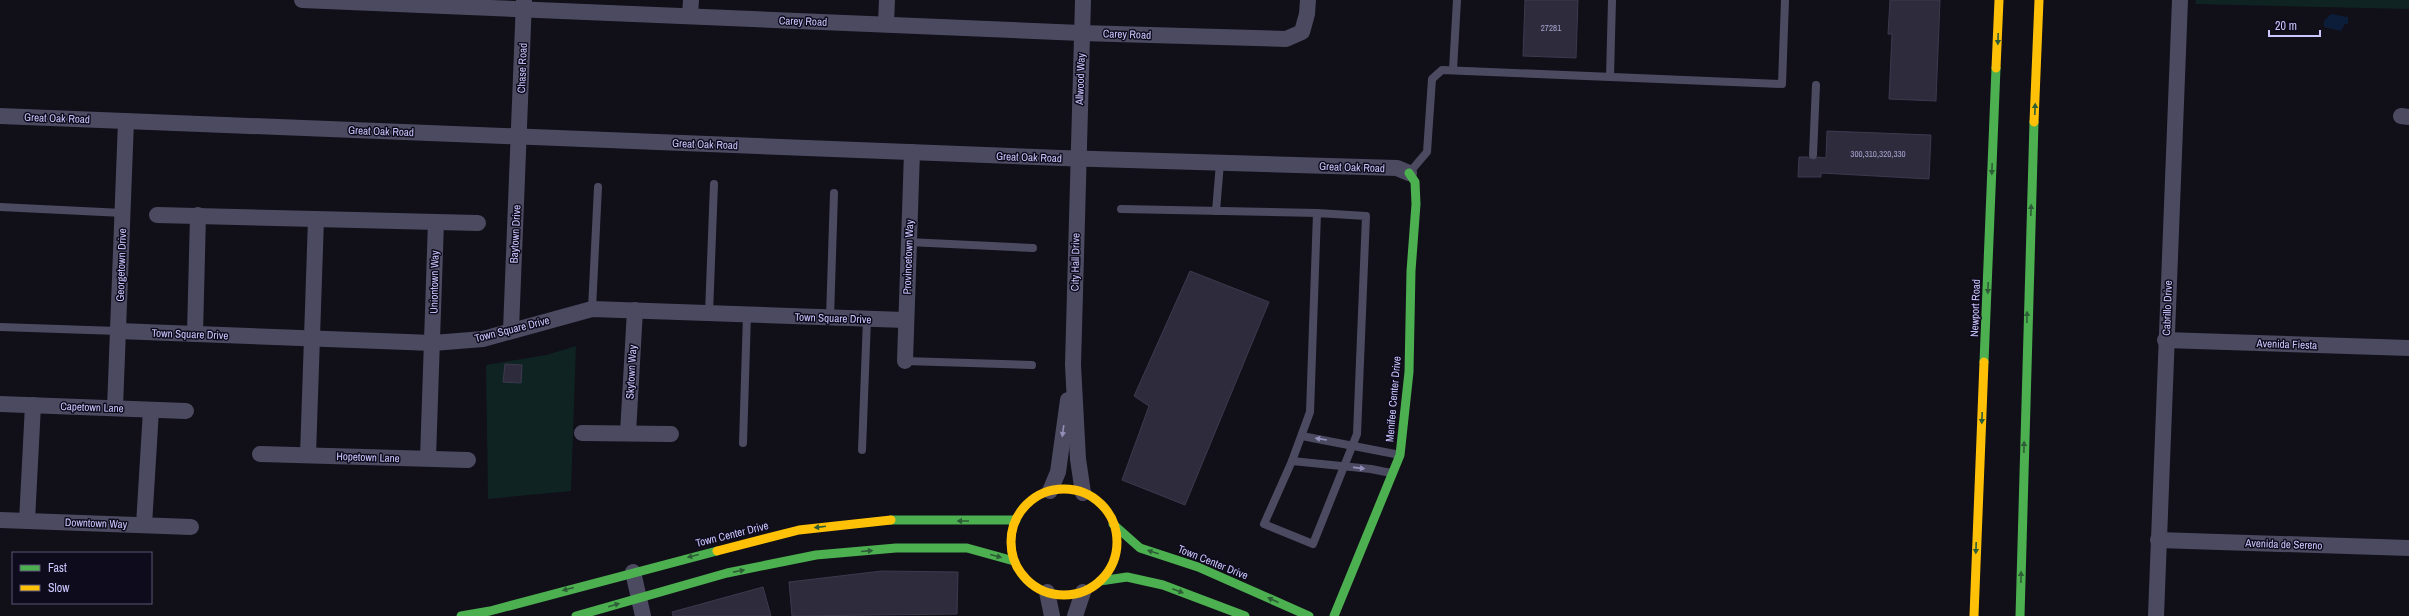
<svg xmlns="http://www.w3.org/2000/svg" width="2409" height="616" font-family="'Archivo Narrow',sans-serif">
<style>
.green{fill:#0f2323}
.water{fill:#0c1d39}
.building{fill:#2e2c3c;stroke:#3c394e}
.lines{fill:none;stroke-linecap:round;stroke-linejoin:round}
.lane{stroke:#4b4a61;stroke-width:8}
.street{stroke:#4b4a61;stroke-width:16}
.fast{stroke:#4caf50;stroke-width:9}
.slow{stroke:#ffc107;stroke-width:9}
.oneway{fill:#2d5d36}
.oneway2{fill:#928fb8}
.labels{text-anchor:middle;dominant-baseline:central;stroke-width:3;stroke-linejoin:round;paint-order:stroke}
.number-label{font-size:9px;fill:#a4a0ce}
.street-label{font-size:11px;fill:#ccc7ff;stroke:#0e0b1c}
</style>
<rect width="100%" height="100%" fill="#110f18"/>
<!-- green -->
<g class="green">
<polygon points="2196,0 2409,0 2409,9 2195,4"/>
<polygon points="576,346 571,491 488,499 486,365 546,355"/>
</g>
<!-- water -->
<polygon class="water" points="2331,14 2348,17 2348,24 2345,24 2341,31 2324,27 2324,21"/>
<!-- building -->
<g class="building">
<polygon points="1525,0 1578,0 1576,58 1523,56"/>
<polygon points="1890,0 1940,0 1936,101 1889,99 1892,34 1888,34"/>
<polygon points="1827,131 1931,135 1929,179 1821,173 1821,177 1798,177 1799,157 1808,157 1813,160 1818,157 1826,158"/>
<polygon points="1190,271 1269,302 1185,505 1122,480 1149,406 1134,396"/>
<polygon points="505,364 522,365 521,383 503,382"/>
<polygon points="882,571 958,572 957,614 792,616 789,582"/>
<polygon points="763,587 771,616 673,616 672,612"/>
</g>
<g class="lines">
<!-- lane -->
<g class="lane">
<polyline points="1453,70 1457,0"/>
<polyline points="1610,77 1612,0"/>
<polyline points="1813,155 1816,85"/>
<polyline points="1409,173 1427,152 1432,79 1442,70 1782,84 1785,0"/>
<polyline points="0,207 123,213"/>
<polyline points="1121,209 1317,213 1310,412 1292,461 1264,524 1313,544 1357,434 1366,216 1317,213"/>
<polyline points="1216,211 1220,163"/>
<polyline points="908,242 1033,248"/>
<polyline points="592,309 598,187"/>
<polyline points="709,313 714,184"/>
<polyline points="830,318 834,193"/>
<polyline points="0,327 118,331"/>
<polyline points="905,361 1032,365"/>
<polyline points="1302,436 1400,455"/>
<polyline points="743,443 747,314"/>
<polyline points="862,450 867,319"/>
<polyline points="1292,461 1371,469 1391,473"/>
</g>
<!-- street -->
<g class="street">
<polyline points="302,0 1081,33 1286,39 1302,32 1307,14 1308,0"/>
<polyline points="1083,0 1073,365 1078,459 1083,493"/>
<polyline points="690,16 691,0"/>
<polyline points="886,24 887,0"/>
<polyline points="0,116 1061,158 1397,168 1409,173"/>
<polyline points="2401,116 2409,117"/>
<polyline points="157,215 478,223"/>
<polyline points="511,330 524,0"/>
<polyline points="118,331 433,343 483,339 592,309 905,320"/>
<polyline points="195,334 198,215"/>
<polyline points="2165,340 2409,348"/>
<polyline points="905,361 912,152"/>
<polyline points="0,404 186,411"/>
<polyline points="115,408 126,121"/>
<polyline points="582,433 671,434"/>
<polyline points="628,433 635,310"/>
<polyline points="260,454 468,460"/>
<polyline points="308,455 316,219"/>
<polyline points="428,458 436,222"/>
<polyline points="1050,491 1058,472 1068,400"/>
<polyline points="0,520 191,527"/>
<polyline points="27,521 33,405"/>
<polyline points="144,525 151,410"/>
<polyline points="2158,540 2409,548"/>
<polyline points="633,572 643,616"/>
<polyline points="1047,592 1052,616"/>
<polyline points="1075,616 1083,592"/>
<polyline points="2156,616 2180,0"/>
</g>
<!-- fast -->
<g class="fast">
<polyline points="1984,362 1996,68"/>
<polyline points="891,520 1016,520"/>
<polyline points="1113,524 1140,548 1198,567 1309,616"/>
<polyline points="1100,581 1127,577 1163,585 1245,616"/>
<polyline points="461,616 490,611 717,551"/>
<polyline points="576,616 727,573 816,555 896,548 967,548 1014,561"/>
<polyline points="1334,616 1400,455 1409,372 1411,271 1416,204 1415,182 1409,173"/>
<polyline points="2020,616 2034,122"/>
</g>
<!-- slow -->
<g class="slow">
<polyline points="1996,68 1999,0"/>
<polyline points="2034,122 2039,0"/>
<circle cx="1064" cy="542" r="53"/>
<polyline points="717,551 799,530 891,520"/>
<polyline points="1974,616 1984,362"/>
</g>
</g>
<!-- one-way arrows -->
<defs><path id="oneway-solid" d="M-6-.8H1V-3.2L6.5 0L1 3.2V.8H-6Z"/></defs>
<g class="oneway">
<use href="#oneway-solid" transform="translate(1998 39) rotate(92)"/>
<use href="#oneway-solid" transform="translate(2035 109) rotate(-88)"/>
<use href="#oneway-solid" transform="translate(1992 169) rotate(92)"/>
<use href="#oneway-solid" transform="translate(2031 210) rotate(-88)"/>
<use href="#oneway-solid" transform="translate(1988 288) rotate(92)"/>
<use href="#oneway-solid" transform="translate(2027 317) rotate(-89)"/>
<use href="#oneway-solid" transform="translate(1982 418) rotate(92)"/>
<use href="#oneway-solid" transform="translate(2024 447) rotate(-89)"/>
<use href="#oneway-solid" transform="translate(963 521) rotate(-180)"/>
<use href="#oneway-solid" transform="translate(820 527) rotate(173)"/>
<use href="#oneway-solid" transform="translate(1976 548) rotate(92)"/>
<use href="#oneway-solid" transform="translate(867 551) rotate(-5)"/>
<use href="#oneway-solid" transform="translate(1153 552) rotate(-162)"/>
<use href="#oneway-solid" transform="translate(693 556) rotate(166)"/>
<use href="#oneway-solid" transform="translate(996 556) rotate(15)"/>
<use href="#oneway-solid" transform="translate(739 571) rotate(-11)"/>
<use href="#oneway-solid" transform="translate(2021 577) rotate(-89)"/>
<use href="#oneway-solid" transform="translate(568 589) rotate(165)"/>
<use href="#oneway-solid" transform="translate(1178 591) rotate(21)"/>
<use href="#oneway-solid" transform="translate(1273 600) rotate(-156)"/>
<use href="#oneway-solid" transform="translate(614 605) rotate(-16)"/>
</g>
<g class="oneway2">
<use href="#oneway-solid" transform="translate(1063 431) rotate(98)"/>
<use href="#oneway-solid" transform="translate(1321 439) rotate(-171)"/>
<use href="#oneway-solid" transform="translate(1359 468) rotate(6)"/>
</g>
<g class="labels">
<!-- number labels -->
<g class="number-label">
<text x="1551" y="28">27281</text>
<text x="1878" y="154">300,310,320,330</text>
</g>
<!-- street labels -->
<g class="street-label">
<text transform="translate(803 21) rotate(2)">Carey Road</text>
<text transform="translate(1127 34) rotate(2)">Carey Road</text>
<text transform="translate(522 68) rotate(-88)">Chase Road</text>
<text transform="translate(1080 79) rotate(-88)">Allwood Way</text>
<text transform="translate(57 118) rotate(2)">Great Oak Road</text>
<text transform="translate(381 131) rotate(2)">Great Oak Road</text>
<text transform="translate(705 144) rotate(2)">Great Oak Road</text>
<text transform="translate(1029 157) rotate(2)">Great Oak Road</text>
<text transform="translate(1352 167) rotate(2)">Great Oak Road</text>
<text transform="translate(515 234) rotate(-87)">Baytown Drive</text>
<text transform="translate(908 257) rotate(-88)">Provincetown Way</text>
<text transform="translate(1075 262) rotate(-89)">City Hall Drive</text>
<text transform="translate(121 265) rotate(-88)">Georgetown Drive</text>
<text transform="translate(434 282) rotate(-89)">Uniontown Way</text>
<text transform="translate(1975 308) rotate(-88)">Newport Road</text>
<text transform="translate(2167 308) rotate(-88)">Cabrillo Drive</text>
<text transform="translate(833 318) rotate(2)">Town Square Drive</text>
<text transform="translate(512 329) rotate(-14)">Town Square Drive</text>
<text transform="translate(190 334) rotate(2)">Town Square Drive</text>
<text transform="translate(2287 344) rotate(2)">Avenida Fiesta</text>
<text transform="translate(631 372) rotate(-87)">Skytown Way</text>
<text transform="translate(1393 399) rotate(-85)">Menifee Center Drive</text>
<text transform="translate(92 407) rotate(2)">Capetown Lane</text>
<text transform="translate(368 457) rotate(2)">Hopetown Lane</text>
<text transform="translate(96 523) rotate(2)">Downtown Way</text>
<text transform="translate(732 534) rotate(-14)">Town Center Drive</text>
<text transform="translate(2284 544) rotate(2)">Avenida de Sereno</text>
<text transform="translate(1213 562) rotate(22)">Town Center Drive</text>
</g>
</g>
<!-- legend -->
<rect x="12" y="552" width="140" height="52" fill="#0e0b1c" stroke="#5a5677"/>
<rect x="20" y="565" width="20" height="6" fill="#4caf50" stroke="#5a5677"/>
<text x="48" y="572" font-size="12" fill="#ccc7ff">Fast</text>
<rect x="20" y="585" width="20" height="6" fill="#ffc107" stroke="#5a5677"/>
<text x="48" y="592" font-size="12" fill="#ccc7ff">Slow</text>
<!-- scale -->
<path d="M2269 30v6h51v-6" fill="none" stroke="#ccc7ff" stroke-width="2"/>
<text x="2275" y="30" font-size="12" fill="#ccc7ff" stroke="#0e0b1c" stroke-width="3" paint-order="stroke">20 m</text>
</svg>
